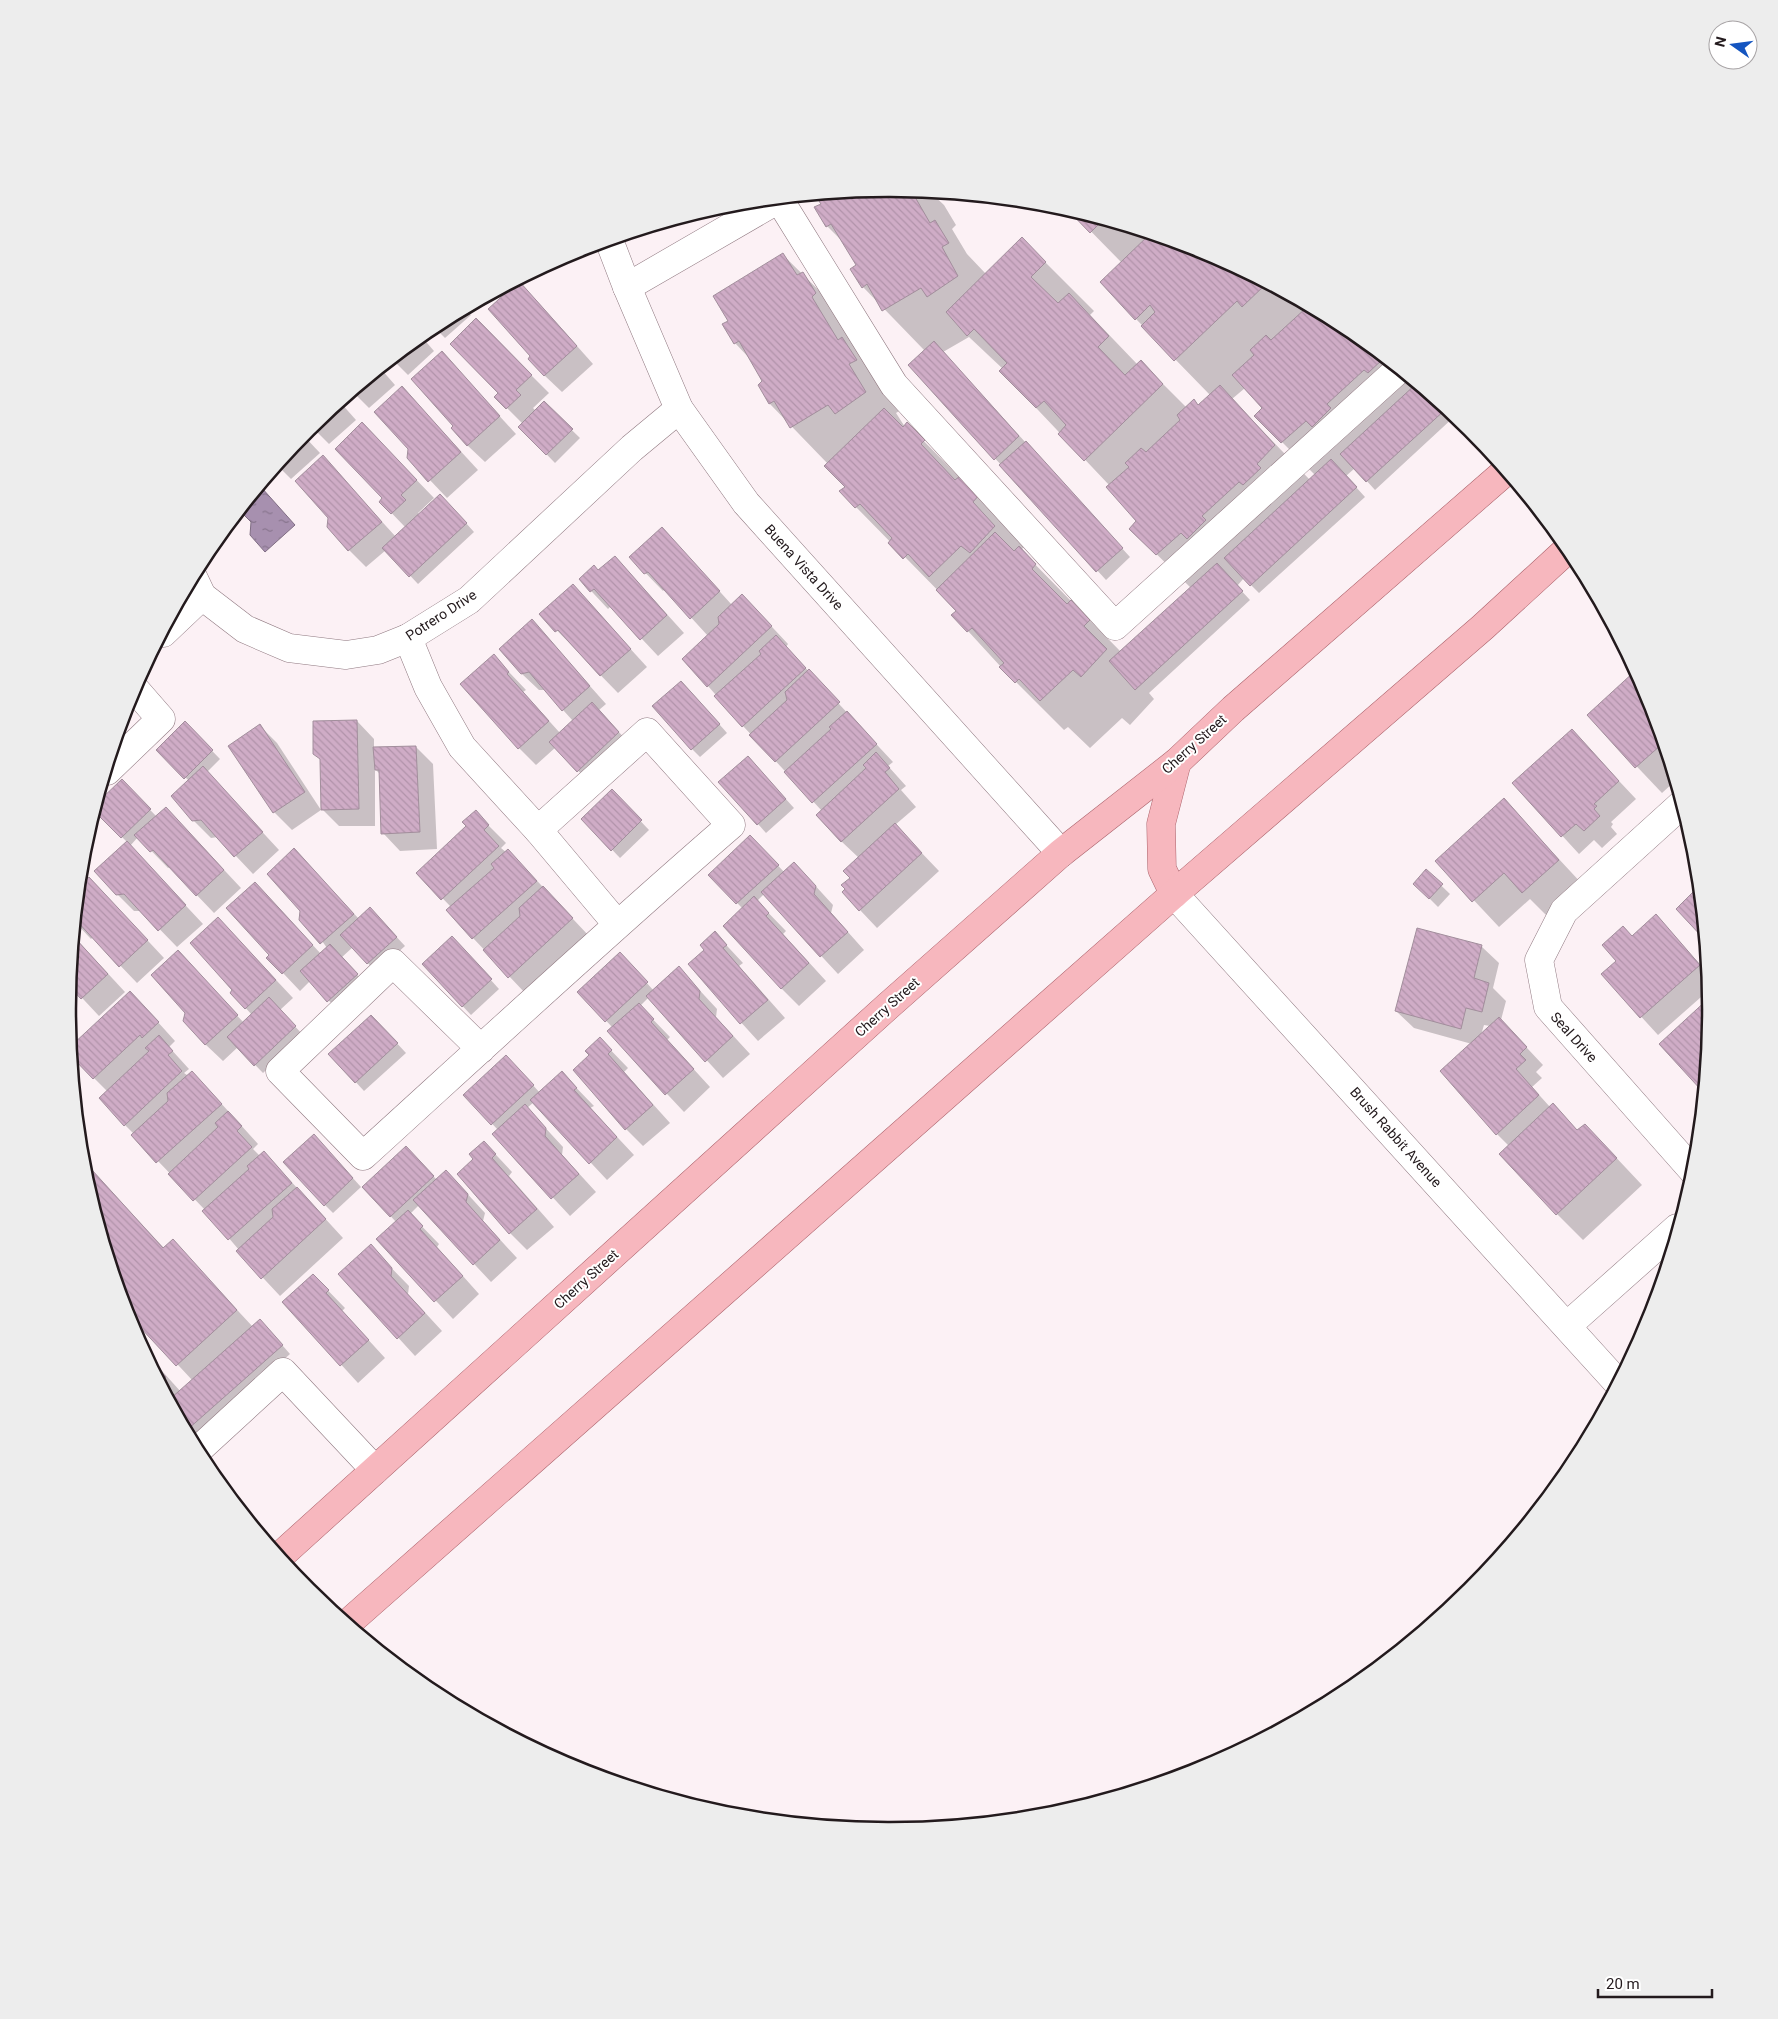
<svg xmlns="http://www.w3.org/2000/svg" width="1778" height="2019" font-family="Roboto,sans-serif">
<style>
.water{fill:url(#water-ripples);stroke:#7f6d83}
.shadow{fill:#0003;fill-rule:evenodd}
.building{fill:url(#building-back-hatch);stroke:#a28e9c}
.lines{fill:none;stroke-linecap:round;stroke-linejoin:round}
.minor-casing{stroke:#907981;stroke-width:29}
.major-casing{stroke:#aa616a;stroke-width:29}
.minor{stroke:#fff;stroke-width:28}
.major{stroke:#f7b7be;stroke-width:28}
.labels{text-anchor:middle;dominant-baseline:central;stroke-width:4;stroke-linejoin:round;paint-order:stroke}
.street-label{font-size:14px;fill:#231a1d;stroke:#fff}
.rim{fill:none;stroke:#231a1d;stroke-width:2.5}
</style>
<defs>
<pattern id="water-ripples" width="26" height="14" patternUnits="userSpaceOnUse" patternTransform="scale(1.25)"><rect width="26" height="14" fill="#a790af"/><path d="M2 4q2-2 4 0t4 0M15 11q2-2 4 0t4 0" fill="none" stroke="#88758e"/></pattern>
<pattern id="building-back-hatch" width="6" height="6" patternUnits="userSpaceOnUse" patternTransform="scale(1.25)"><rect width="6" height="6" fill="#cfacc6"/><path d="M-1 5l2 2M0 0l6 6M5-1l2 2" fill="none" stroke="#b193aa"/></pattern>
</defs>
<rect width="100%" height="100%" fill="#fcf1f5"/>
<!-- water -->
<polygon class="water" points="261,487 295,525 265,552 250,535 251,522 240,511"/>
<!-- shadow -->
<g class="shadow">
<path d="M889,188L930,192L944,205L956,225L952,229L967,254L986,274L1022,239L1094,311L1090,315L1138,365L1141,362L1187,408L1199,406L1210,395L1136,319L1122,263L1070,210L1204,251L1346,327L1455,416L1375,490L1355,468L1346,476L1365,497L1259,593L1244,578L1237,586L1250,600L1149,693L1154,699L1130,725L1122,718L1090,748L1068,727L1064,730L1001,667L968,631L958,611L856,507L847,487L828,464L770,404L759,386L764,382L751,360L735,343L729,322L783,255L851,322L904,408L896,413L905,427L907,424L1026,545L1021,550L1121,652L1191,588L1131,529L1138,521L1110,486L1001,371L1003,369L969,337L943,352L1130,557L1106,580L910,365L925,351L863,287L857,265L844,243L827,226L823,205L817,195ZM1245,388L1263,408L1256,416L1315,475L1310,480L1232,399Z"/>
<polygon points="744,202 735,207 732,203"/>
<polygon points="502,289 484,306 479,301"/>
<polygon points="536,300 593,364 562,392 544,375"/>
<polygon points="465,309 471,315 445,338 433,326"/>
<polygon points="476,320 549,393 533,408 536,411 544,403 580,438 555,463 520,427 523,424 496,397 500,393"/>
<polygon points="421,336 434,351 408,375 392,359"/>
<polygon points="442,353 516,434 485,462 467,445 455,426"/>
<polygon points="381,369 395,385 369,408 353,392"/>
<polygon points="340,402 356,420 329,444 311,426"/>
<polygon points="419,406 478,470 447,498 408,457"/>
<polygon points="303,435 320,453 291,479 278,466"/>
<polygon points="379,441 434,498 418,513 420,515 449,504 474,532 418,584 386,550 366,567 349,550 329,518 323,457 396,537 406,528 381,502 384,498"/>
<polygon points="662,528 732,605 759,613 788,644 786,647 893,762 888,766 906,786 901,790 916,807 895,825 939,871 877,928 843,892 859,858 841,841 822,811 743,726 708,686 708,636 665,589 663,591 630,557"/>
<polygon points="615,557 684,633 658,656 611,606 608,609 580,579 598,571"/>
<polygon points="573,586 647,667 618,693 541,614"/>
<polygon points="532,621 606,704 599,710 627,741 586,779 556,747 536,765 519,748 494,656 526,690 523,692 560,733 573,721 545,690 539,690 521,673"/>
<polygon points="1636,672 1648,695 1674,782 1662,793 1588,715"/>
<polygon points="690,691 727,733 700,757 692,749"/>
<polygon points="357,721 374,739 374,748 416,747 433,764 437,849 400,851 383,833 380,774 375,769 375,826 339,826 322,809"/>
<polygon points="185,723 220,759 207,772 279,850 253,874 218,837 211,838 193,820 189,781 158,750"/>
<polygon points="260,726 277,743 321,810 292,830 274,812 230,746"/>
<polygon points="1572,731 1636,799 1611,822 1613,824 1611,827 1617,834 1602,848 1594,840 1579,854 1514,783"/>
<polygon points="756,766 794,808 766,833 758,824"/>
<polygon points="122,781 157,817 166,808 241,888 214,913 170,867 168,868 138,837 130,846 203,924 177,947 142,911 134,911 117,894 127,842 95,810 96,806"/>
<polygon points="612,791 649,830 620,858 583,819"/>
<polygon points="1504,800 1584,886 1549,918 1530,899 1499,927 1437,861"/>
<polygon points="475,812 506,843 501,848 525,868 589,936 526,994 473,938 451,907 418,873 467,826"/>
<polygon points="759,845 784,872 811,881 833,905 831,913 864,950 838,974 764,894 757,901 786,931 783,934 826,981 799,1006 781,988 743,909 710,875"/>
<polygon points="294,850 359,919 378,917 405,946 376,972 353,947 341,958 361,979 337,1009 310,981 300,991 283,973 271,955 272,901 321,954 327,948 301,911"/>
<polygon points="1426,871 1450,894 1438,907 1415,884"/>
<polygon points="89,878 164,958 137,983 93,937 91,939 76,923 80,887"/>
<polygon points="1656,916 1707,972 1709,990 1658,1035 1603,975 1618,961 1632,938"/>
<polygon points="218,918 293,998 280,1010 303,1035 263,1073 238,1047 223,1061 205,1044 186,1013 178,952 244,1023 252,1015 232,993 234,990"/>
<polygon points="715,933 743,963 739,966 785,1018 758,1041 689,965 706,950"/>
<polygon points="75,938 125,992 99,1016 70,985"/>
<polygon points="460,946 499,989 471,1015 423,964"/>
<path d="M1481,946L1499,963L1493,988L1506,1001L1501,1020L1543,1065L1536,1072L1542,1078L1532,1087L1550,1107L1553,1105L1578,1131L1610,1151L1642,1185L1583,1240L1557,1214L1509,1146L1497,1134L1472,1044L1414,1028L1396,1011ZM1484,1025L1490,1026L1481,1035Z"/>
<polygon points="628,962 654,991 679,968 717,1009 716,1017 750,1054 723,1078 649,997 640,1006 670,1037 667,1040 710,1087 684,1112 609,1032 613,1028 579,992"/>
<polygon points="1710,1000 1710,1010 1703,1089 1661,1044"/>
<polygon points="147,1010 175,1041 169,1047 189,1069 184,1073 209,1090 258,1144 253,1149 260,1156 264,1152 343,1238 280,1296 238,1251 239,1250 205,1210 133,1135 134,1134 125,1125 108,1092 94,1078"/>
<polygon points="380,1025 406,1053 364,1091 330,1054"/>
<polygon points="600,1039 628,1068 624,1072 670,1123 643,1146 626,1129 591,1056"/>
<polygon points="515,1065 540,1093 562,1073 594,1106 590,1108 634,1155 607,1180 534,1102 527,1108 563,1147 562,1155 596,1192 570,1216 494,1134 498,1130 465,1095"/>
<polygon points="484,1142 512,1172 509,1176 554,1227 527,1250 510,1233 475,1159"/>
<polygon points="322,1144 361,1187 333,1213 325,1205"/>
<polygon points="414,1156 437,1180 463,1189 485,1213 483,1221 517,1258 491,1282 419,1205 410,1214 439,1244 437,1247 479,1294 453,1319 378,1239 396,1222 364,1187"/>
<polygon points="82,1160 164,1248 173,1241 253,1327 268,1329 290,1354 193,1441 145,1352 181,1392 193,1381 138,1322 132,1327 130,1324"/>
<polygon points="370,1246 409,1286 408,1294 442,1331 415,1356 340,1274"/>
<polygon points="313,1275 345,1308 342,1311 385,1358 358,1383 284,1302"/>
</g>
<!-- building -->
<g class="building">
<polygon points="889,188 911,190 930,223 935,220 949,243 942,247 958,276 927,297 921,288 882,311 867,284 862,288 850,269 856,265 831,224 826,227 814,207 821,204 815,195"/>
<polygon points="1067,209 1103,220 1090,233"/>
<polygon points="1150,234 1204,251 1266,284 1242,307 1237,301 1174,361 1141,326 1155,312 1150,305 1135,320 1100,282"/>
<polygon points="1022,237 1046,262 1031,277 1058,303 1069,293 1109,336 1098,347 1125,375 1141,360 1163,384 1084,461 1058,434 1066,425 1044,401 1036,408 999,371 1007,363 974,329 967,336 946,312"/>
<polygon points="783,253 797,275 803,272 816,293 812,297 838,340 842,337 857,360 849,364 866,392 835,414 828,405 790,428 774,401 769,404 758,385 762,381 739,341 734,344 722,324 728,321 713,296"/>
<polygon points="519,281 577,346 544,376 528,359 530,356 488,309"/>
<polygon points="1303,304 1346,327 1384,358 1368,373 1364,370 1327,404 1331,408 1312,427 1306,421 1281,443 1254,416 1262,408 1232,375 1254,355 1250,350 1266,335 1271,340 1306,308"/>
<polygon points="476,318 532,375 516,390 521,395 506,409 494,397 498,393 450,344"/>
<polygon points="934,341 1019,436 994,460 908,365"/>
<polygon points="442,351 500,416 467,446 451,428 453,426 411,379"/>
<polygon points="1416,384 1446,409 1366,482 1340,454"/>
<polygon points="1220,385 1275,445 1257,464 1261,468 1243,485 1239,482 1202,516 1206,520 1187,539 1181,533 1156,555 1129,529 1136,521 1106,487 1129,467 1125,463 1141,448 1146,452 1180,420 1177,415 1194,399 1198,405"/>
<polygon points="402,386 461,452 428,482 407,458 408,449 374,412"/>
<polygon points="544,401 573,429 546,455 518,427"/>
<polygon points="884,408 903,427 907,422 925,440 921,444 955,480 960,476 979,495 973,502 995,526 970,553 961,546 929,577 908,554 903,559 888,543 892,538 860,504 855,508 839,491 845,487 824,466"/>
<polygon points="362,422 417,480 401,495 406,500 391,514 379,502 382,498 335,449"/>
<polygon points="1026,441 1123,548 1096,572 999,465"/>
<polygon points="323,455 382,522 348,551 327,527 328,518 295,481"/>
<polygon points="1331,459 1357,487 1250,586 1224,558"/>
<polygon points="440,494 467,523 409,577 382,548"/>
<polygon points="662,527 720,591 690,619 648,572 644,574 629,557"/>
<polygon points="995,532 1014,551 1019,546 1036,564 1032,569 1067,604 1071,600 1090,620 1084,626 1107,649 1081,677 1073,670 1040,701 1019,679 1015,683 999,667 1004,663 972,628 967,632 951,615 956,611 936,590"/>
<polygon points="615,556 667,615 640,640 594,589 590,592 579,579 594,565 598,570"/>
<polygon points="1217,563 1243,591 1135,690 1109,661"/>
<polygon points="573,584 631,649 600,676 558,630 555,632 539,614"/>
<polygon points="742,594 772,626 707,687 682,659 719,624 718,617"/>
<polygon points="532,619 590,686 562,711 529,672 521,674 499,649"/>
<polygon points="776,635 806,668 742,727 714,696 761,654 759,651"/>
<polygon points="494,654 509,672 507,674 549,721 518,749 460,684"/>
<polygon points="809,669 840,702 775,762 749,735 787,700 785,692"/>
<polygon points="1635,671 1648,695 1664,749 1661,745 1635,768 1587,715"/>
<polygon points="681,681 720,724 691,750 652,706"/>
<polygon points="592,702 619,732 577,772 549,742"/>
<polygon points="847,711 877,744 812,803 784,772 831,729 829,727"/>
<polygon points="357,720 359,809 321,810 320,759 313,754 313,721"/>
<polygon points="185,721 213,750 184,779 156,750"/>
<polygon points="260,724 305,792 273,813 228,746"/>
<polygon points="1572,729 1619,781 1594,804 1597,806 1594,809 1600,816 1584,831 1576,824 1561,837 1512,783"/>
<polygon points="416,746 420,832 381,834 379,770 375,770 373,747"/>
<polygon points="876,752 890,768 885,772 899,789 841,842 816,815 866,768 863,765"/>
<polygon points="748,756 786,799 757,825 718,782"/>
<polygon points="203,766 263,832 234,857 201,820 192,821 171,796"/>
<polygon points="122,779 151,809 121,838 95,812 97,803"/>
<polygon points="612,789 642,820 611,851 581,819"/>
<polygon points="1504,798 1559,860 1522,893 1504,873 1472,902 1435,861"/>
<polygon points="166,807 224,870 196,896 153,850 150,852 134,835"/>
<polygon points="476,810 489,825 484,830 499,846 441,900 416,873 466,826 462,822"/>
<polygon points="895,823 922,853 859,911 842,892 845,889 841,885 850,878 843,871"/>
<polygon points="750,835 779,865 736,904 708,875"/>
<polygon points="127,841 186,905 158,931 124,894 116,895 94,871"/>
<polygon points="294,848 354,914 320,944 299,920 300,911 267,874"/>
<polygon points="508,849 537,881 472,939 446,910 494,868 491,864"/>
<polygon points="794,862 816,886 814,894 848,932 820,957 761,892"/>
<polygon points="1426,869 1443,884 1429,899 1413,884"/>
<polygon points="89,877 148,940 119,967 76,920 80,885"/>
<polygon points="255,882 313,945 282,974 266,958 269,955 226,908"/>
<polygon points="543,886 573,918 508,978 483,950 520,916 519,908"/>
<polygon points="1698,887 1704,939 1676,909"/>
<polygon points="754,896 769,913 766,916 809,963 781,989 723,926"/>
<polygon points="370,907 397,937 367,964 340,935"/>
<polygon points="1656,914 1700,965 1640,1018 1601,974 1616,961 1602,945 1623,926 1632,936"/>
<polygon points="218,917 276,980 245,1009 230,993 232,990 190,943"/>
<polygon points="1417,928 1482,945 1474,978 1489,983 1482,1012 1466,1008 1461,1029 1395,1011"/>
<polygon points="715,931 727,945 723,948 768,1000 740,1024 688,964 704,950 700,945"/>
<polygon points="452,936 492,979 462,1007 422,964"/>
<polygon points="75,938 108,974 81,999 70,987"/>
<polygon points="330,944 358,974 327,1002 300,971"/>
<polygon points="178,950 238,1015 205,1045 183,1021 185,1013 151,975"/>
<polygon points="620,952 648,982 605,1022 577,992"/>
<polygon points="679,966 700,991 699,999 733,1036 705,1062 646,996"/>
<polygon points="130,991 159,1022 142,1038 140,1035 93,1079 72,1057 71,1046"/>
<polygon points="269,997 296,1026 254,1066 227,1037"/>
<polygon points="1709,998 1710,1010 1702,1091 1659,1044"/>
<polygon points="639,1003 654,1019 651,1022 694,1069 665,1095 607,1031"/>
<polygon points="371,1015 398,1043 355,1083 328,1054"/>
<polygon points="1499,1017 1527,1047 1520,1054 1526,1060 1516,1069 1539,1095 1496,1135 1440,1071"/>
<polygon points="159,1035 173,1051 168,1055 182,1071 124,1126 99,1098 149,1051 145,1048"/>
<polygon points="600,1037 612,1050 608,1054 653,1105 625,1130 573,1070 589,1055 585,1051"/>
<polygon points="506,1055 534,1085 491,1125 463,1095"/>
<polygon points="192,1071 222,1104 156,1163 131,1135 168,1101 167,1093"/>
<polygon points="562,1071 577,1088 574,1090 617,1137 589,1164 530,1100"/>
<polygon points="1553,1103 1577,1130 1585,1124 1617,1158 1556,1215 1499,1154"/>
<polygon points="525,1104 546,1128 545,1136 579,1174 551,1199 492,1134"/>
<polygon points="228,1111 242,1126 237,1131 252,1147 193,1201 168,1174 218,1127 215,1123"/>
<polygon points="314,1134 353,1178 324,1206 283,1162"/>
<polygon points="484,1141 496,1154 492,1158 537,1209 509,1234 457,1174 473,1159 469,1154"/>
<polygon points="406,1146 434,1176 390,1217 362,1187"/>
<polygon points="264,1151 292,1183 228,1240 202,1211 249,1169 247,1166"/>
<polygon points="82,1159 163,1248 173,1239 237,1310 176,1366 126,1312 83,1169"/>
<polygon points="446,1170 468,1194 466,1202 500,1240 473,1265 413,1200"/>
<polygon points="297,1187 326,1219 261,1279 236,1251 273,1217 272,1209"/>
<polygon points="408,1210 423,1226 420,1229 463,1276 434,1302 376,1239"/>
<polygon points="371,1244 392,1268 391,1276 425,1313 397,1339 338,1274"/>
<polygon points="313,1274 329,1290 326,1293 369,1340 340,1366 282,1302"/>
<polygon points="260,1319 283,1345 187,1430 170,1399"/>
<polygon points="146,1355 166,1377 161,1382"/>
</g>
<g class="lines">
<defs>
<g id="minor">
<polyline points="609,240 627,287 679,409 746,503 1061,853"/>
<polyline points="627,287 779,199 894,385 1115,626 1398,370"/>
<polyline points="193,577 202,596 245,629 289,648 346,655 378,650 408,638 469,600 632,448 679,409"/>
<polyline points="163,633 202,596"/>
<polyline points="408,638 428,687 462,747 538,830 617,924"/>
<polyline points="107,771 161,719 134,688"/>
<polyline points="1681,805 1564,911 1539,960 1548,1007 1694,1172"/>
<polyline points="1174,894 1617,1382"/>
<path d="M481,1049L393,963L280,1071L363,1156C485,1045 606,933 731,825L647,732L538,830"/>
<polyline points="1568,1325 1677,1228"/>
<polyline points="198,1450 283,1372 375,1470"/>
</g>
<g id="major">
<polyline points="1174,894 1162,869 1161,824 1177,762"/>
<polyline points="280,1556 888,1006 1061,853 1177,762 1233,709 1505,472"/>
<polyline points="348,1623 1174,894 1483,627 1568,549"/>
</g>
</defs>
<!-- minor casing -->
<use href="#minor" class="minor-casing"/>
<!-- major casing -->
<use href="#major" class="major-casing"/>
<!-- minor -->
<use href="#minor" class="minor"/>
<!-- major -->
<use href="#major" class="major"/>
</g>
<g class="labels">
<!-- street labels -->
<g class="street-label">
<text transform="translate(804 567) rotate(48)">Buena Vista Drive</text>
<text transform="translate(441 615) rotate(-33)">Potrero Drive</text>
<text transform="translate(1194 744) rotate(-42)">Cherry Street</text>
<text transform="translate(887 1007) rotate(-42)">Cherry Street</text>
<text transform="translate(1574 1037) rotate(48)">Seal Drive</text>
<text transform="translate(1396 1137) rotate(48)">Brush Rabbit Avenue</text>
<text transform="translate(586 1279) rotate(-42)">Cherry Street</text>
</g>
</g>
<!-- crop -->
<path d="M0 0H1778V2019H0ZM888 197H890A812 812 0 0 1 1702 1009V1010A812 812 0 0 1 890 1822H888A812 812 0 0 1 76 1010V1009A812 812 0 0 1 888 197Z" fill="#ededed" fill-rule="evenodd"/>
<path class="rim" d="M888 197H890A812 812 0 0 1 1702 1009V1010A812 812 0 0 1 890 1822H888A812 812 0 0 1 76 1010V1009A812 812 0 0 1 888 197Z"/>
<!-- north arrow -->
<g transform="translate(1733 45) rotate(284)"><circle r="24" fill="#ffffff" stroke="#a7a3a5"/>
<path d="M0-4L9 19L0 12L-9 19Z" fill="#1455c0"/>
<text y="-8" font-size="14" font-weight="bold" text-anchor="middle" fill="#231a1d">N</text>
</g>
<!-- scale -->
<path d="M1598 1989v8h114v-8" fill="none" stroke="#231a1d" stroke-width="2.5"/>
<text x="1606" y="1989" font-size="15" fill="#231a1d" stroke="#ffffff" stroke-width="4" paint-order="stroke">20 m</text>
</svg>
